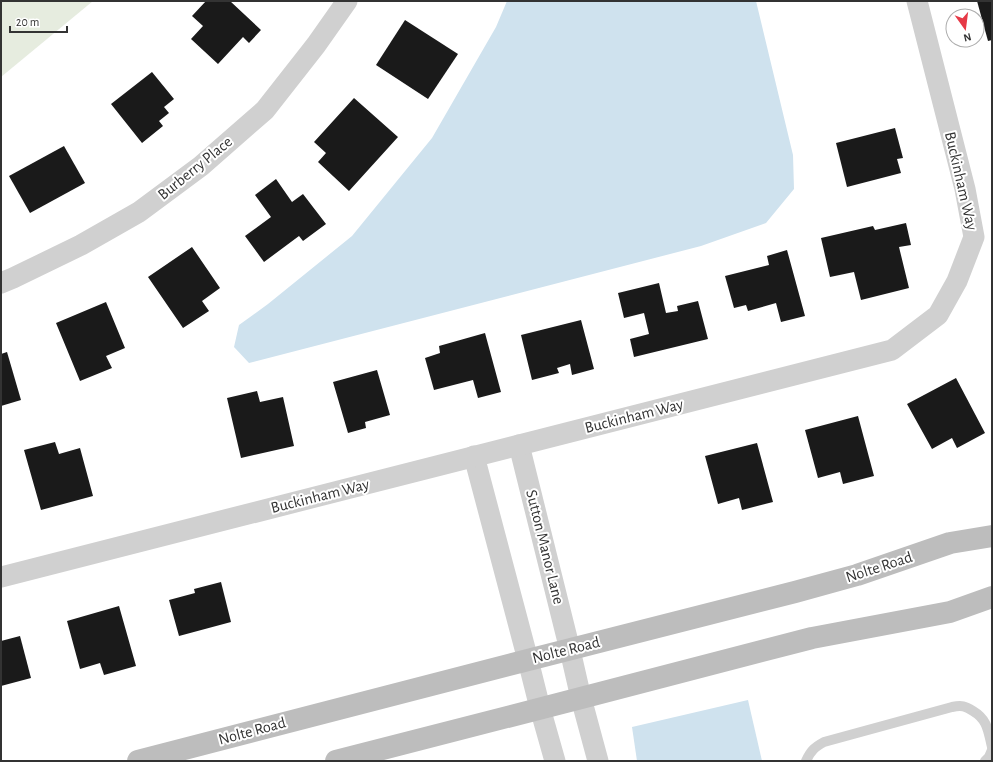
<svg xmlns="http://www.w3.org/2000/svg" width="993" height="762" font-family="'Alegreya Sans',sans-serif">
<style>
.green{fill:#e6ecdf}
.water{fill:#cfe2ee}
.building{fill:#1a1a1a}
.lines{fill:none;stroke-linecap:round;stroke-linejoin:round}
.lane{stroke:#d0d0d0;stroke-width:10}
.street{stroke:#d0d0d0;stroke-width:21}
.secondary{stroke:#bdbdbd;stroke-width:22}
.labels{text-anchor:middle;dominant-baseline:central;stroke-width:4;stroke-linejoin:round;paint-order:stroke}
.street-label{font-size:16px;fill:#333;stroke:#fff}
</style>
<rect width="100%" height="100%" fill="#fff"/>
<!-- green -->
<polygon class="green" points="1,1 93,1 1,77"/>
<!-- water -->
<g class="water">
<polygon points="507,1 756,1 793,155 794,189 766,223 701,246 249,363 234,347 239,325 268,304 352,236 432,138 496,27"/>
<polygon points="748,700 762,761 637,761 632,727"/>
</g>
<!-- building -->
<g class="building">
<polygon points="206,1 230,1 261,30 249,43 243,37 218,64 191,39 203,26 192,16"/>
<polygon points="977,1 992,1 992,40 988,41"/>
<polygon points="405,20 458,54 428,99 376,65"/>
<polygon points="152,72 174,99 164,107 169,113 159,121 163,126 142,143 111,104"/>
<polygon points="354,98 398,137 349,191 318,162 326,153 314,142"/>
<polygon points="895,128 903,158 897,159 901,173 847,187 836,143"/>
<polygon points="64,146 85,183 30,213 9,176"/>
<polygon points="276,179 292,202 303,194 326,224 303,241 299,236 264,262 245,236 271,217 255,195"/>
<polygon points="906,223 911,245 899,247 909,288 861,300 854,272 830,277 821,238 873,226 875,230"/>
<polygon points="192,247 220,288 202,301 209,311 183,328 148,277"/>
<polygon points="787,250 805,316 781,322 776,303 748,311 746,305 734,308 725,276 769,265 767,256"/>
<polygon points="659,283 666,313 678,311 677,306 698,301 708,339 634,357 630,339 649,334 644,313 624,318 618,293"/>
<polygon points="106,302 125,348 106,356 112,368 80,381 56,323"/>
<polygon points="581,320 594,369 572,375 570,364 557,368 559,373 532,380 521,335"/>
<polygon points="485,333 501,392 478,398 473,380 434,390 425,358 440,353 439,346"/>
<polygon points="7,352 21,400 1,406 1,354"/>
<polygon points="377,370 390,415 365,422 366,428 348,433 333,382"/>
<polygon points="956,378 985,433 957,448 952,438 932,449 907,404"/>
<polygon points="257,391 260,402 283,397 294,446 241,458 227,398"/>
<polygon points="858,416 874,476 843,484 840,472 818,478 805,430"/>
<polygon points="55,442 59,454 80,448 93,496 41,510 24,450"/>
<polygon points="757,443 773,502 742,510 739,498 718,504 705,456"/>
<polygon points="221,582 231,622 179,636 169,600 195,593 194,589"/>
<polygon points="119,606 136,666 104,675 100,663 80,669 67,621"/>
<polygon points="20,636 31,678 1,686 1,641"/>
</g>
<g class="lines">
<!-- lane -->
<g class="lane">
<path d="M806,761C811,750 815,747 824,742L952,707C962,705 965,706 973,711C988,720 988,731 992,747"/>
<polyline points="985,761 989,757 992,750"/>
</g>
<!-- street -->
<g class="street">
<polyline points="1,283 13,278 81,245 139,212 201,166 265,110 316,45 347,1"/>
<polyline points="519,445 570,650 581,698 598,761"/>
<polyline points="474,456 528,660 540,708 555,761"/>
<polyline points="1,577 892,350 938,315 957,281 974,237 965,189 917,1"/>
</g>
<!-- secondary -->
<g class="secondary">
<polyline points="138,761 528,660 795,592 857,575 950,543 992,536"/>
<polyline points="336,761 581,698 812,638 950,612 992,597"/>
</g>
</g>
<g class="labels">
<!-- street labels -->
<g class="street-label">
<text transform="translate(195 168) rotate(-39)">Burberry Place</text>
<text transform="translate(961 181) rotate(77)">Buckinham Way</text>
<text transform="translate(634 416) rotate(-14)">Buckinham Way</text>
<text transform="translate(320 496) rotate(-14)">Buckinham Way</text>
<text transform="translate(545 547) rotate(76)">Sutton Manor Lane</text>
<text transform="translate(879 567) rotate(-18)">Nolte Road</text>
<text transform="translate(566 650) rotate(-14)">Nolte Road</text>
<text transform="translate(252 731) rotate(-15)">Nolte Road</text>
</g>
</g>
<!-- border -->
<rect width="993" height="762" fill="none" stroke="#333333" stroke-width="4"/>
<!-- north arrow -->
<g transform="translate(965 28) rotate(166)"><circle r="19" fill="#ffffff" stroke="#adadad"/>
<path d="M0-3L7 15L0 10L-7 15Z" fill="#e63946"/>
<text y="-6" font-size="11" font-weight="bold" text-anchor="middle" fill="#333333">N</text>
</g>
<!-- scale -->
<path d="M10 26v6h57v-6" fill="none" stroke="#333333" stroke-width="2"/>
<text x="16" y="26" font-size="12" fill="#333333" stroke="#ffffff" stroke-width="3" paint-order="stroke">20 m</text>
</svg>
